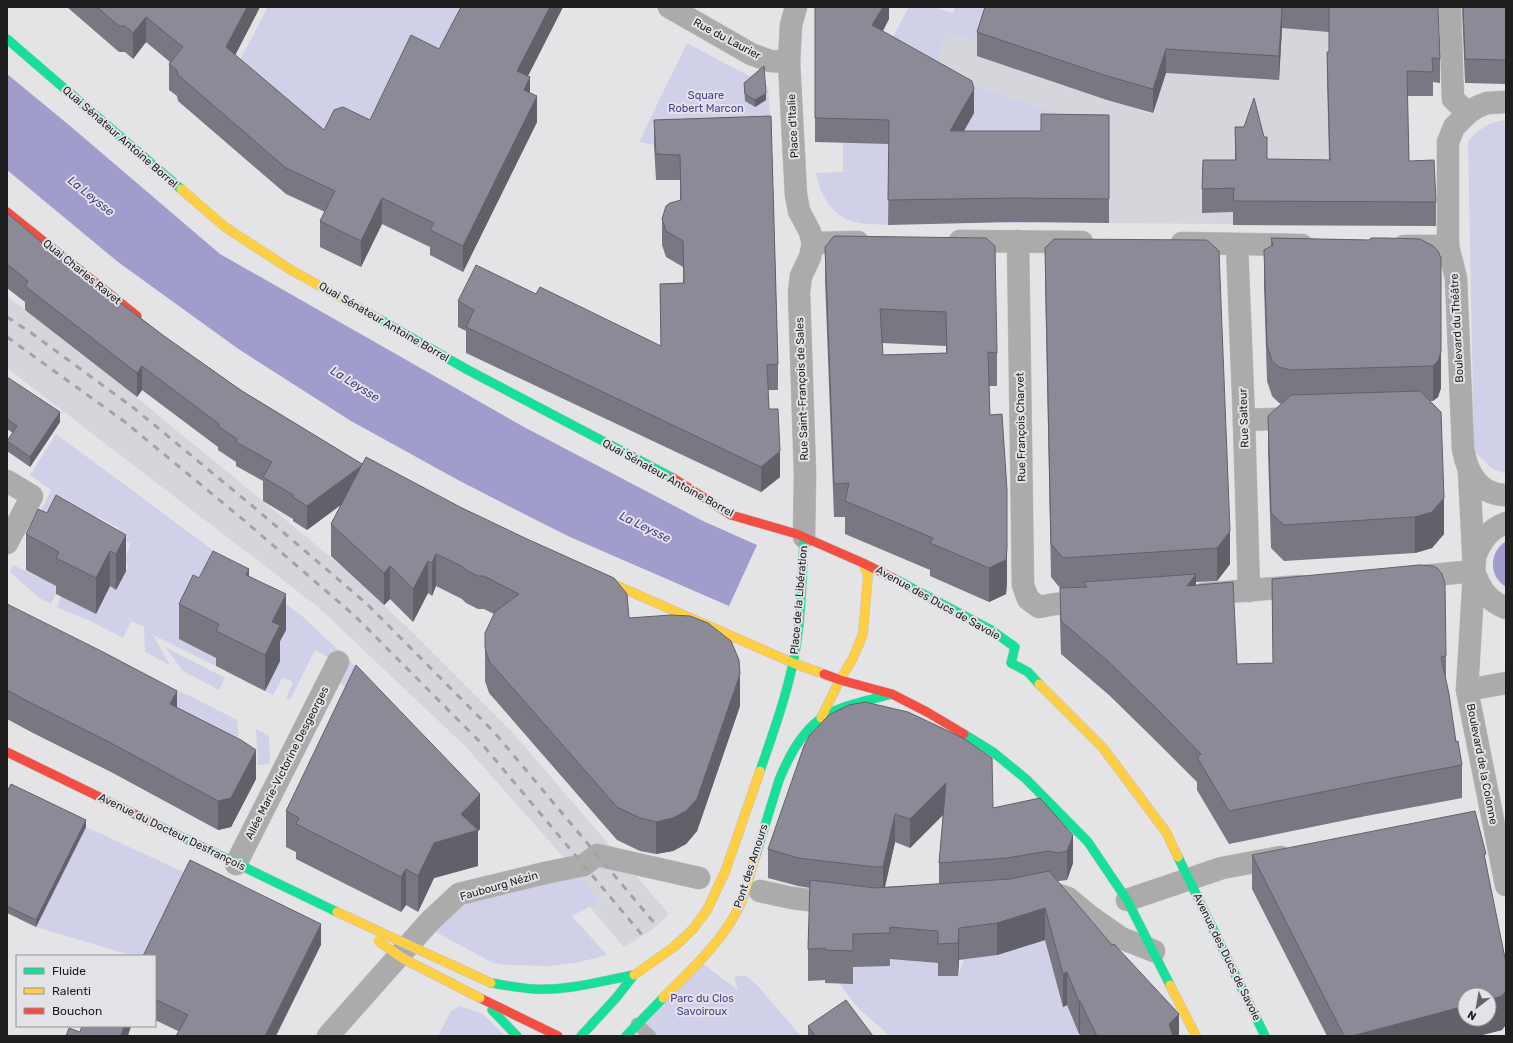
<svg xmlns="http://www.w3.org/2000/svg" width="1513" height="1043" font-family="Rubik,sans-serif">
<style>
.built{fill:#d5d5dc}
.green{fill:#d0d0e9}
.water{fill:#a09dcc}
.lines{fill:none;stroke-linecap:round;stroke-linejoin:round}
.lane-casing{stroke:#c0c0c2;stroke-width:13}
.street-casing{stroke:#c0c0c2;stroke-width:23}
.fast-casing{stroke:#c0c0c2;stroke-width:10}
.slow-casing{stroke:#c0c0c2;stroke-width:10}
.jam-casing{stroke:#c0c0c2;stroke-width:10}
.lane{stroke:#ababab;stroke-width:12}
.street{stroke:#ababab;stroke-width:22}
.fast{stroke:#16e098;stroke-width:9}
.slow{stroke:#ffcf43;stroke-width:9}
.jam{stroke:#f24e42;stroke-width:9}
.rail{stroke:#a3a3a4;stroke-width:3;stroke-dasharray:7 7;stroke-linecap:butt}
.fast-bridge-casing{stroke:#c0c0c2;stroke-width:10;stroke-linecap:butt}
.slow-bridge-casing{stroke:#c0c0c2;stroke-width:10;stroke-linecap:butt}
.fast-bridge{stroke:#16e098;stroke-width:9}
.slow-bridge{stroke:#ffcf43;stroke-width:9}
.wall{fill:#787782;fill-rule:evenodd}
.shaded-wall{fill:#62616a}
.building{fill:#8c8a97;stroke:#62616a;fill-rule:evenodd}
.labels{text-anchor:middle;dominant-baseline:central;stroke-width:4;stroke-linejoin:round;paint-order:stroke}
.street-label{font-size:11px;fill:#1e1e1f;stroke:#e3e3e7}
.park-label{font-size:11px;fill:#4c3f92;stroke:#e3e3e7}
.water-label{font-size:12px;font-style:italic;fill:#46388a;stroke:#e3e3e7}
</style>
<rect width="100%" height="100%" fill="#e4e4e6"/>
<!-- built -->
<g class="built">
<polygon points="1330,7 1329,148 1330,225 1109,223 1109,131 933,71 947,30 981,42 977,56 1079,91 1080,89 1152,114 1156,99 1156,54"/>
<polygon points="7,296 136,397 349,572 409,629 512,732 669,914 652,930 624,947 589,906 601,900 466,747 318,607 7,368"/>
</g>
<!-- green -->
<g class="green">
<polygon points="268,7 469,7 446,52 414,36 365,143 322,144 231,77"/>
<polygon points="909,7 933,7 953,13 955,7 993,7 981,42 947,31 933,71 1109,131 1109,139 1035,168 1035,223 1005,223 1005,155 956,155 891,40"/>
<polygon points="687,43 768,86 770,118 654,145 639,142"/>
<path d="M1506,120V474L1493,469L1474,451L1468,141C1480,129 1488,122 1506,120Z"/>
<path d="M904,127L889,166L888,225C876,224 863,225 851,221C831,214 819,193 816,173L843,172V142Z"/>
<polygon points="56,434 302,616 367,677 358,693 330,678 338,662 315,650 290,700 286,698 293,682 283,677 273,695 265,691 280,661 219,660 216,666 153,635 170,665 145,652 144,627 131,621 123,638 90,621 57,607 61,596 110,586 116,589 129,565 123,562 131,544 115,536 119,528 96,516 92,524 66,510 70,502 62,497 52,518 40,512 51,490 30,475"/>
<polygon points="13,565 59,587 51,604 41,599 10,572"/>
<polygon points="165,647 225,678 219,690 183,671"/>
<polygon points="138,670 237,720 241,769"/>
<polygon points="256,729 269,736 270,764 258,765"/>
<polygon points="86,827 190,875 153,956 133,956 36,927"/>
<polygon points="580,876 601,900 572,916 607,955 576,963 548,966 507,965 493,963 434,931 451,915 468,902"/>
<polygon points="1053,938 1072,1017 1079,1034 1093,1033 1094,1036 890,1036 859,1009 839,983 853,977 853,957 890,956 915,961 938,963 958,976 964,959"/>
<polygon points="699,961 738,990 734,977 745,975 757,985 801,1036 626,1036"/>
<polygon points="460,1006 483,1014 505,1036 438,1036 451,1011"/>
</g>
<!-- water -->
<g class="water">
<polygon points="7,74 69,125 220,254 524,427 703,521 757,545 729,606 570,537 538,521 458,480 351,421 237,348 118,262 7,170"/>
<path d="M1506,541V587C1488,576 1489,552 1506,541Z"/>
</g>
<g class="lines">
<defs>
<polyline id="lane" points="637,1024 650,1036"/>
<g id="street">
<polyline points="669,7 751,54 770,61 789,62"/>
<polyline points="796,7 791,25 789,62 796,195 799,211 810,232 813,243 810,257 801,276 799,292 805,474 804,537"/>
<polyline points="1450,7 1453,99 1468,113"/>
<path d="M1506,102L1487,103L1477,107L1468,113L1454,127L1448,142V246L1456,278L1463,449C1467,472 1479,495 1506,495"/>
<polyline points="960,241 1082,242"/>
<polyline points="1018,241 1023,585 1028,599 1039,607 1055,604 1089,602"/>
<polyline points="813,243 858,242"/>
<polyline points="1182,243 1302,245"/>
<polyline points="1237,245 1244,420 1249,591"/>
<polyline points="1404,246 1448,246"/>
<polyline points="1244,420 1298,418"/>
<path d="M1469,471L1474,571C1480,589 1488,601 1506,608"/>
<polyline points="7,481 32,496 7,543"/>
<path d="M1506,523C1489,529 1481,541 1475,557L1467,690L1506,885"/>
<polyline points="1413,577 1474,571"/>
<polyline points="1203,594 1301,586"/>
<polyline points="1467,690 1506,683"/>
<polyline points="236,864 338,662"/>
<polyline points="760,891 792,898 840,904"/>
<polyline points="1054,893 1068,898 1091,917 1121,938 1154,951"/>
<polyline points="1127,900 1222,868 1281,857"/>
<polyline points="328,1036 430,921 459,894 545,873 584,865 597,855 699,878"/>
</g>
<g id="fast">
<polyline points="7,39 181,189"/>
<polyline points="379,319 466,369 673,478"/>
<polyline points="893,578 991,630 1015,647 1011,663 1028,672 1039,684"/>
<polyline points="964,734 993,752 1026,779 1088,842 1127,900 1170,985"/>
<path d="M760,771C774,730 789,690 796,647C802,611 802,574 804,537"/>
<path d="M779,780C790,754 804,726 830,713C849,703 871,700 892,694"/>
<polyline points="159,826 337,912"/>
<polyline points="1178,857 1265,1036"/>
<path d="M491,983C505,985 519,988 534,989C567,991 601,981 634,975"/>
<polyline points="492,1010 517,1036"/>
<polyline points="581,1036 616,998 634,975"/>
<polyline points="626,1036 663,998"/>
</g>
<g id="slow">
<polyline points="181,189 225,227 291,270 379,319"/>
<polyline points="595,576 793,663 824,674"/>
<polyline points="1039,684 1103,748 1166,832 1178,857"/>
<polyline points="821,718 840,680 853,658 863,634 868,575 863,563"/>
<polyline points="1170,985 1196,1036"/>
</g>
<g id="jam">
<polyline points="7,212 137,316"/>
<polyline points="673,478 731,515 797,534 863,563 893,578"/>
<polyline points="824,674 840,680 892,694 927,712 964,734"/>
<polyline points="7,752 159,826"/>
<polyline points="480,998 558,1036"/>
</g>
</defs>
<!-- lane casing -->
<use href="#lane" class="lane-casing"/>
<!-- street casing -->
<use href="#street" class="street-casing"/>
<!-- fast casing -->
<use href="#fast" class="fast-casing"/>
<!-- slow casing -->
<use href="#slow" class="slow-casing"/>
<!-- jam casing -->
<use href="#jam" class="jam-casing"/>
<!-- lane -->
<use href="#lane" class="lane"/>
<!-- street -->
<use href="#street" class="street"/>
<!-- fast -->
<use href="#fast" class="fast"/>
<!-- slow -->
<use href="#slow" class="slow"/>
<!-- jam -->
<use href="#jam" class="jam"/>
<!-- rail -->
<g class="rail">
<polyline points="7,317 30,332 135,409 256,509 367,604 494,732 656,925"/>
<polyline points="7,337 125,422 246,522 355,616 482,744 643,936"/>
</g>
<defs>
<polyline id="fast-bridge" points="755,858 779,780"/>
<g id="slow-bridge">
<polyline points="337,912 491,983"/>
<polyline points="378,941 404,959 480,998"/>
<polyline points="634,975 674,947 693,929 707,910 725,872 760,771"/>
<path d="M663,998C690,971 724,940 740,905C746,890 750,873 755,858"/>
</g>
</defs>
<!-- fast-bridge casing -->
<use href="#fast-bridge" class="fast-bridge-casing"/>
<!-- slow-bridge casing -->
<use href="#slow-bridge" class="slow-bridge-casing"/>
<!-- fast-bridge -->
<use href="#fast-bridge" class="fast-bridge"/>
<!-- slow-bridge -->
<use href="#slow-bridge" class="slow-bridge"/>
</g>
<!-- wall -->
<g class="wall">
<polygon points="67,7 260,7 235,55 324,130 370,120 439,49 461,7 563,7 528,76 530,94 537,122 463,272 430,255 430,247 382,224 361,267 320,247 320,221 325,212 286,194 178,101 177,96 169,90 169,64 170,62 146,42 133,59 125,52 119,52"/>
<polygon points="815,7 889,9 889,19 883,31 974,113 964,131 1041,131 1109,115 1109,223 1014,222 888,225 889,144 815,142"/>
<polygon points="985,7 1438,7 1440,59 1440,83 1433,82 1433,96 1407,96 1409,161 1436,202 1436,226 1233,225 1233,212 1202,213 1202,189 1235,160 1235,127 1267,159 1329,160 1327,76 1327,52 1329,52 1329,32 1282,28 1279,80 1166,73 1153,113 1107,100 977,56 977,32"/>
<polygon points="1462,7 1506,7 1506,84 1465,83"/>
<polygon points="744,83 766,100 755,107 745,101"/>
<polygon points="771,116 778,364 778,390 768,390 769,409 780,477 761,492 466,353 466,331 458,327 458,301 536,294 661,346 660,284 683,283 683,267 666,257 662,245 662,219 680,200 680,180 656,180 654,145 654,120"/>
<polygon points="7,213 51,250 164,336 242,391 362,464 629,618 740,706 697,831 686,844 673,851 656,854 640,851 617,840 489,693 485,681 485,633 494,614 484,609 478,609 466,603 462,599 436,586 432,596 428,593 413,622 390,599 384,605 331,556 331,524 341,505 307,530 293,521 293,519 263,501 263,481 236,466 236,462 218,450 218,447 142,390 137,397 25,310 25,302 7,288"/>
<path d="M986,238L997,353V386H989L990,415L1007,582L1006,594L989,602L930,576V570L845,534V517H834L825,280V247ZM882,343L946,346V353L883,355Z"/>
<polygon points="1271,238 1369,240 1420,239 1441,388 1438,397 1433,401 1430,401 1444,534 1432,548 1415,553 1284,561 1271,548 1268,452 1268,416 1282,404 1279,403 1272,396 1267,381 1264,286 1264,250 1271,246"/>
<polygon points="1045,248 1230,564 1217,581 1196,582 1196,585 1237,664 1273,663 1272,579 1446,656 1446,681 1456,742 1462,765 1462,798 1366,816 1229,844 1197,790 1197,782 1159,744 1109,695 1061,654 1060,620 1060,588 1051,577 1045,281"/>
<polygon points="7,377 60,422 30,467 7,451 7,441 13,433 7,429"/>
<polygon points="47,513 126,535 126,571 116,590 110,586 96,614 56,594 56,586 26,570 26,534"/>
<polygon points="249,576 286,630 280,641 280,661 265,691 216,666 216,658 179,639 179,604 199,578"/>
<polygon points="7,604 177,708 256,779 231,827 218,830 111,772 33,733 7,719"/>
<path d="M829,715L993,808L1040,798L1073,863L1067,880L1059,881H1057L1179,1036H1081L1080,1034H1079L1067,1005L1063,1007L1045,940L997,955L959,960L958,976H938V963L890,959V966L853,967V984L825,983V980L808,981V949L810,888L798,886L768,878V849ZM943,815L939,863V884L885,887L895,842L910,848Z"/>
<polygon points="7,792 86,827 36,927 7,913"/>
<polygon points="286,811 480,829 478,831 478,866 434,878 418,912 406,905 401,912 296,859 296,852 286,847"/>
<polygon points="1252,855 1486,862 1502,1030 1478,1036 1327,1036 1252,889"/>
<polygon points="321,945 178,1031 155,1020 155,956"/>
<polygon points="808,1026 873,1036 808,1036"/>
</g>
<!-- shaded-wall -->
<g class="shaded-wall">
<polygon points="247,7 260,7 226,73 226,47"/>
<polygon points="550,7 563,7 517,97 517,71"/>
<polygon points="883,7 890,7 889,9 889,19 872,49 872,25"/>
<polygon points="1282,7 1282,28 1279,80 1279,56"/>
<polygon points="146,17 146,42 133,59 133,33"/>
<polygon points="1166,49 1166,73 1153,113 1153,89"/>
<polygon points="530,77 530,103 524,90"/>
<polygon points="974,89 974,113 950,155 950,131"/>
<polygon points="766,93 766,100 755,107 755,100"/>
<polygon points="537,96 537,122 463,272 463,246"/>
<polygon points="382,198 382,224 361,267 361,241"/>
<polygon points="1441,352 1441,388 1438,397 1433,401 1433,366"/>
<polygon points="142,366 142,390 137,397 137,373"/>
<polygon points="60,412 60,422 30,467 30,457"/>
<polygon points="780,451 780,477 761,492 761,467"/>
<polygon points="363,464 363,488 307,530 307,506"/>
<polygon points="1444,498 1444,534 1432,548 1415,553 1415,517"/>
<polygon points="1230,531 1230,564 1217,581 1217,548"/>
<polygon points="126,535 126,571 116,590 116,554"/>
<polygon points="1007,548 1007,582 1006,594 989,602 989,568"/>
<polygon points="110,551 110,586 96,614 96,578"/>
<polygon points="436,554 436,586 432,596 432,563"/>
<polygon points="428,561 428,593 413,622 413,589"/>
<polygon points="390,566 390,599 384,605 384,573"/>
<polygon points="249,569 249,605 246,575"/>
<polygon points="1196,574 1196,607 1187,586"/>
<polygon points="286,594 286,630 280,641 280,661 265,691 265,655 272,622"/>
<polygon points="740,674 740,706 697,831 686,844 673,851 656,854 656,822"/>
<polygon points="177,691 177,720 170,704"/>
<polygon points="256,750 256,779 231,827 218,830 218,801"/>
<polygon points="946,783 946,812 910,848 910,819"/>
<polygon points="480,794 480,829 478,831 478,866 434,878 418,912 418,876 434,843"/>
<polygon points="895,814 895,842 883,895 883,867"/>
<polygon points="86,820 86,827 36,927 36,920"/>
<polygon points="1073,835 1073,863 1067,880 1067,851"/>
<polygon points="406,869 406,905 401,912 401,877"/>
<polygon points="1045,908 1045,940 997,955 997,923"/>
<polygon points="321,924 321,945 276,1036 265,1036"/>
<polygon points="959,928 959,960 958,976 958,943"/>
<polygon points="1067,972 1067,1005 1063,1007 1063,974"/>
<polygon points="1506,991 1506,1025 1502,1030 1478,1036 1352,1036 1465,1006 1465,1019 1489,1019 1489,1000"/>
<polygon points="1080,1001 1080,1034 1079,1034 1079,1002"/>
<polygon points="1179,1014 1179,1036 1169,1036 1169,1024"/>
<polygon points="124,1026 131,1026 128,1036 121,1036"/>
</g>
<!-- building -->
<g class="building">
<polygon points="97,7 247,7 226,47 324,130 334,110 343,107 370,120 411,35 439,49 461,7 550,7 517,71 530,77 524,90 537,96 463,246 430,230 434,223 382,198 361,241 320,221 335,191 286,168 178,75 177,70 169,64 183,47 146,17 133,33 125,26 119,26"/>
<polygon points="815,7 883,7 872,25 972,81 974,89 950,131 1041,131 1041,114 1109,115 1109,199 1014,198 888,200 889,120 815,118"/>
<polygon points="985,7 1282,7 1279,56 1166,49 1153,89 1107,76 977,32"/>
<polygon points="1322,7 1438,7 1440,59 1432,58 1433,72 1407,71 1409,161 1434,160 1436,202 1233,201 1234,188 1202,189 1203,160 1236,160 1235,127 1244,127 1254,98 1264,137 1267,137 1267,159 1330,160 1327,52 1329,52 1329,8"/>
<polygon points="1463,7 1506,7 1506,60 1465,59"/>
<polygon points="764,66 766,93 755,100 745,94 744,83"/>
<polygon points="771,116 778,364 767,365 769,409 778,409 780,451 761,467 466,327 474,310 458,301 476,265 536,294 540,287 661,346 660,284 684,283 683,241 666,231 662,219 666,206 670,203 681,200 680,155 656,154 654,120"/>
<polygon points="7,213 51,250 164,336 242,391 362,464 361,466 307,506 293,497 293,495 263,477 272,462 236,442 237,439 218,426 219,424 142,366 137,373 25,286 28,281 7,264"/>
<path d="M834,236L986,238L995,246L997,353L988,352L990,415L1002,414L1007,490V548L1006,560L989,568L930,543L933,538L845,501L849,483L834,484L825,247ZM880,309L946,312L947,353L883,355Z"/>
<polygon points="1271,238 1369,240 1371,238 1386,238 1420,239 1433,246 1438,251 1441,258 1441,352 1438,361 1433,366 1291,370 1279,367 1272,361 1267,345 1264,250 1273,245"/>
<polygon points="1054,239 1207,240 1219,251 1230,531 1217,548 1063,558 1051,544 1045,248"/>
<polygon points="7,377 60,412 30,457 7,441 17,426 7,419"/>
<polygon points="1420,391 1441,412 1444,498 1432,512 1415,517 1284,525 1271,513 1268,416 1291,395"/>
<polygon points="366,457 460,507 527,539 614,578 627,594 629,618 671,615 690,616 708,623 731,641 739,660 740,674 697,799 686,811 673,818 656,822 640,818 617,807 489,661 485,648 485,633 495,612 519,594 484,576 478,576 466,570 462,566 436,554 432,563 428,561 413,589 390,566 384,573 331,524"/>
<polygon points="56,495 126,535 116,554 110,551 96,578 56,558 59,552 26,534 38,509 47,513"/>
<polygon points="213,551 249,569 246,575 286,594 272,622 280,625 265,655 216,631 219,624 179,604 193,575 199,578"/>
<polygon points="1419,565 1433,566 1437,568 1442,574 1445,584 1446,656 1441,657 1449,694 1456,742 1458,741 1462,765 1366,783 1229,811 1197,757 1201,754 1159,711 1109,662 1061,621 1060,588 1087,587 1083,582 1196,574 1187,586 1233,582 1237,664 1273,663 1272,579"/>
<polygon points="7,604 105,653 177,691 170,704 241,740 256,750 231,798 218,801 111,743 33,704 7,690"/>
<polygon points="356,665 480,794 461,814 478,830 434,843 418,876 406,869 401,877 296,824 299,818 286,811"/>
<polygon points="865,702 908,712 963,738 992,758 993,808 1040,798 1073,835 1067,851 1059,853 1048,851 1007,858 939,863 946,783 910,819 895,814 883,867 875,867 798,858 768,849 804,746 809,736 829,715 849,705"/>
<polygon points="11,784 86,820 36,920 7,906 7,792"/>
<polygon points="1475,811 1486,854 1484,854 1506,963 1506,991 1502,996 1489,1000 1489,995 1465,995 1465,1006 1352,1036 1344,1036 1252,855"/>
<polygon points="190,860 321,924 265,1036 176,1036 188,1015 155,999 155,956 143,956"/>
<polygon points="1049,871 1112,945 1114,944 1179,1014 1169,1024 1173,1036 1097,1036 1080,1001 1079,1002 1067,972 1063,974 1045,908 997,923 959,928 958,943 938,944 938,931 890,927 890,933 853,934 853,951 825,950 825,948 808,949 810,880 876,888 1010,879"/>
<polygon points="846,1000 873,1036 815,1036 808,1026"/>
<polygon points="82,1026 124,1026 121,1036 66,1036 69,1028 80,1032"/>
</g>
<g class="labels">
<!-- street labels -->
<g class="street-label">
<text transform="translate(727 39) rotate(28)">Rue du Laurier</text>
<text transform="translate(793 126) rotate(-93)">Place d'Italie</text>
<text transform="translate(120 137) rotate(41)">Quai Sénateur Antoine Borrel</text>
<text transform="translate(82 272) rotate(39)">Quai Charles Ravet</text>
<text transform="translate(384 322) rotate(30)">Quai Sénateur Antoine Borrel</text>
<text transform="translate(1457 328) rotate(-93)">Boulevard du Théâtre</text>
<text transform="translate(802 389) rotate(-92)">Rue Saint-François de Sales</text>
<text transform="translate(1244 418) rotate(-92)">Rue Salteur</text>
<text transform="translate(1021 427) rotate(-91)">Rue François Charvet</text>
<text transform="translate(668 478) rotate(29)">Quai Sénateur Antoine Borrel</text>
<text transform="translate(799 600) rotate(-85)">Place de la Libération</text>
<text transform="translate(938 603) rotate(29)">Avenue des Ducs de Savoie</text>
<text transform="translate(287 763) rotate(-63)">Allée Marie-Victorine Desgeorges</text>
<text transform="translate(1482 764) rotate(79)">Boulevard de la Colonne</text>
<text transform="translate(172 832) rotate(26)">Avenue du Docteur Desfrançois</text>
<text transform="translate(751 866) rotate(-72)">Pont des Amours</text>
<text transform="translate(499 886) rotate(-16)">Faubourg Nézin</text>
<text transform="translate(1227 957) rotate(64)">Avenue des Ducs de Savoie</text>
</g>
<!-- park labels -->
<g class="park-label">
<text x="706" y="95">Square<tspan x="706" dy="13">Robert Marcon</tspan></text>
<text x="702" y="998">Parc du Clos<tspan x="702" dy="13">Savoiroux</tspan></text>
</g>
<!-- water labels -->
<g class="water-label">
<text transform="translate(91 196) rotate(39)">La Leysse</text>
<text transform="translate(355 384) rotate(32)">La Leysse</text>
<text transform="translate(645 527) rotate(26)">La Leysse</text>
</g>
</g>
<!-- border -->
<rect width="1513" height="1043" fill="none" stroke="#1e1e1f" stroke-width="16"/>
<!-- legend -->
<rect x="16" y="955" width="140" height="72" fill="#e3e3e7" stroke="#949497"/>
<rect x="24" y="968" width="20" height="6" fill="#16e098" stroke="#949497"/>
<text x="52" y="975" font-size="12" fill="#1e1e1f">Fluide</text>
<rect x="24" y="988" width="20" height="6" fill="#ffcf43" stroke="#949497"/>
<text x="52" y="995" font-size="12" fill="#1e1e1f">Ralenti</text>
<rect x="24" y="1008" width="20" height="6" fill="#f24e42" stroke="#949497"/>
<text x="52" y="1015" font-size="12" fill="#1e1e1f">Bouchon</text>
<!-- north arrow -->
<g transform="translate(1477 1007) rotate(211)"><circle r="19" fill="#e3e3e7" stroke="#949497"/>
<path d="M0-3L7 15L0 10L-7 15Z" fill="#636365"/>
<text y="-6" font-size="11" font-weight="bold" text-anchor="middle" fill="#1e1e1f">N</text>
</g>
</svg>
